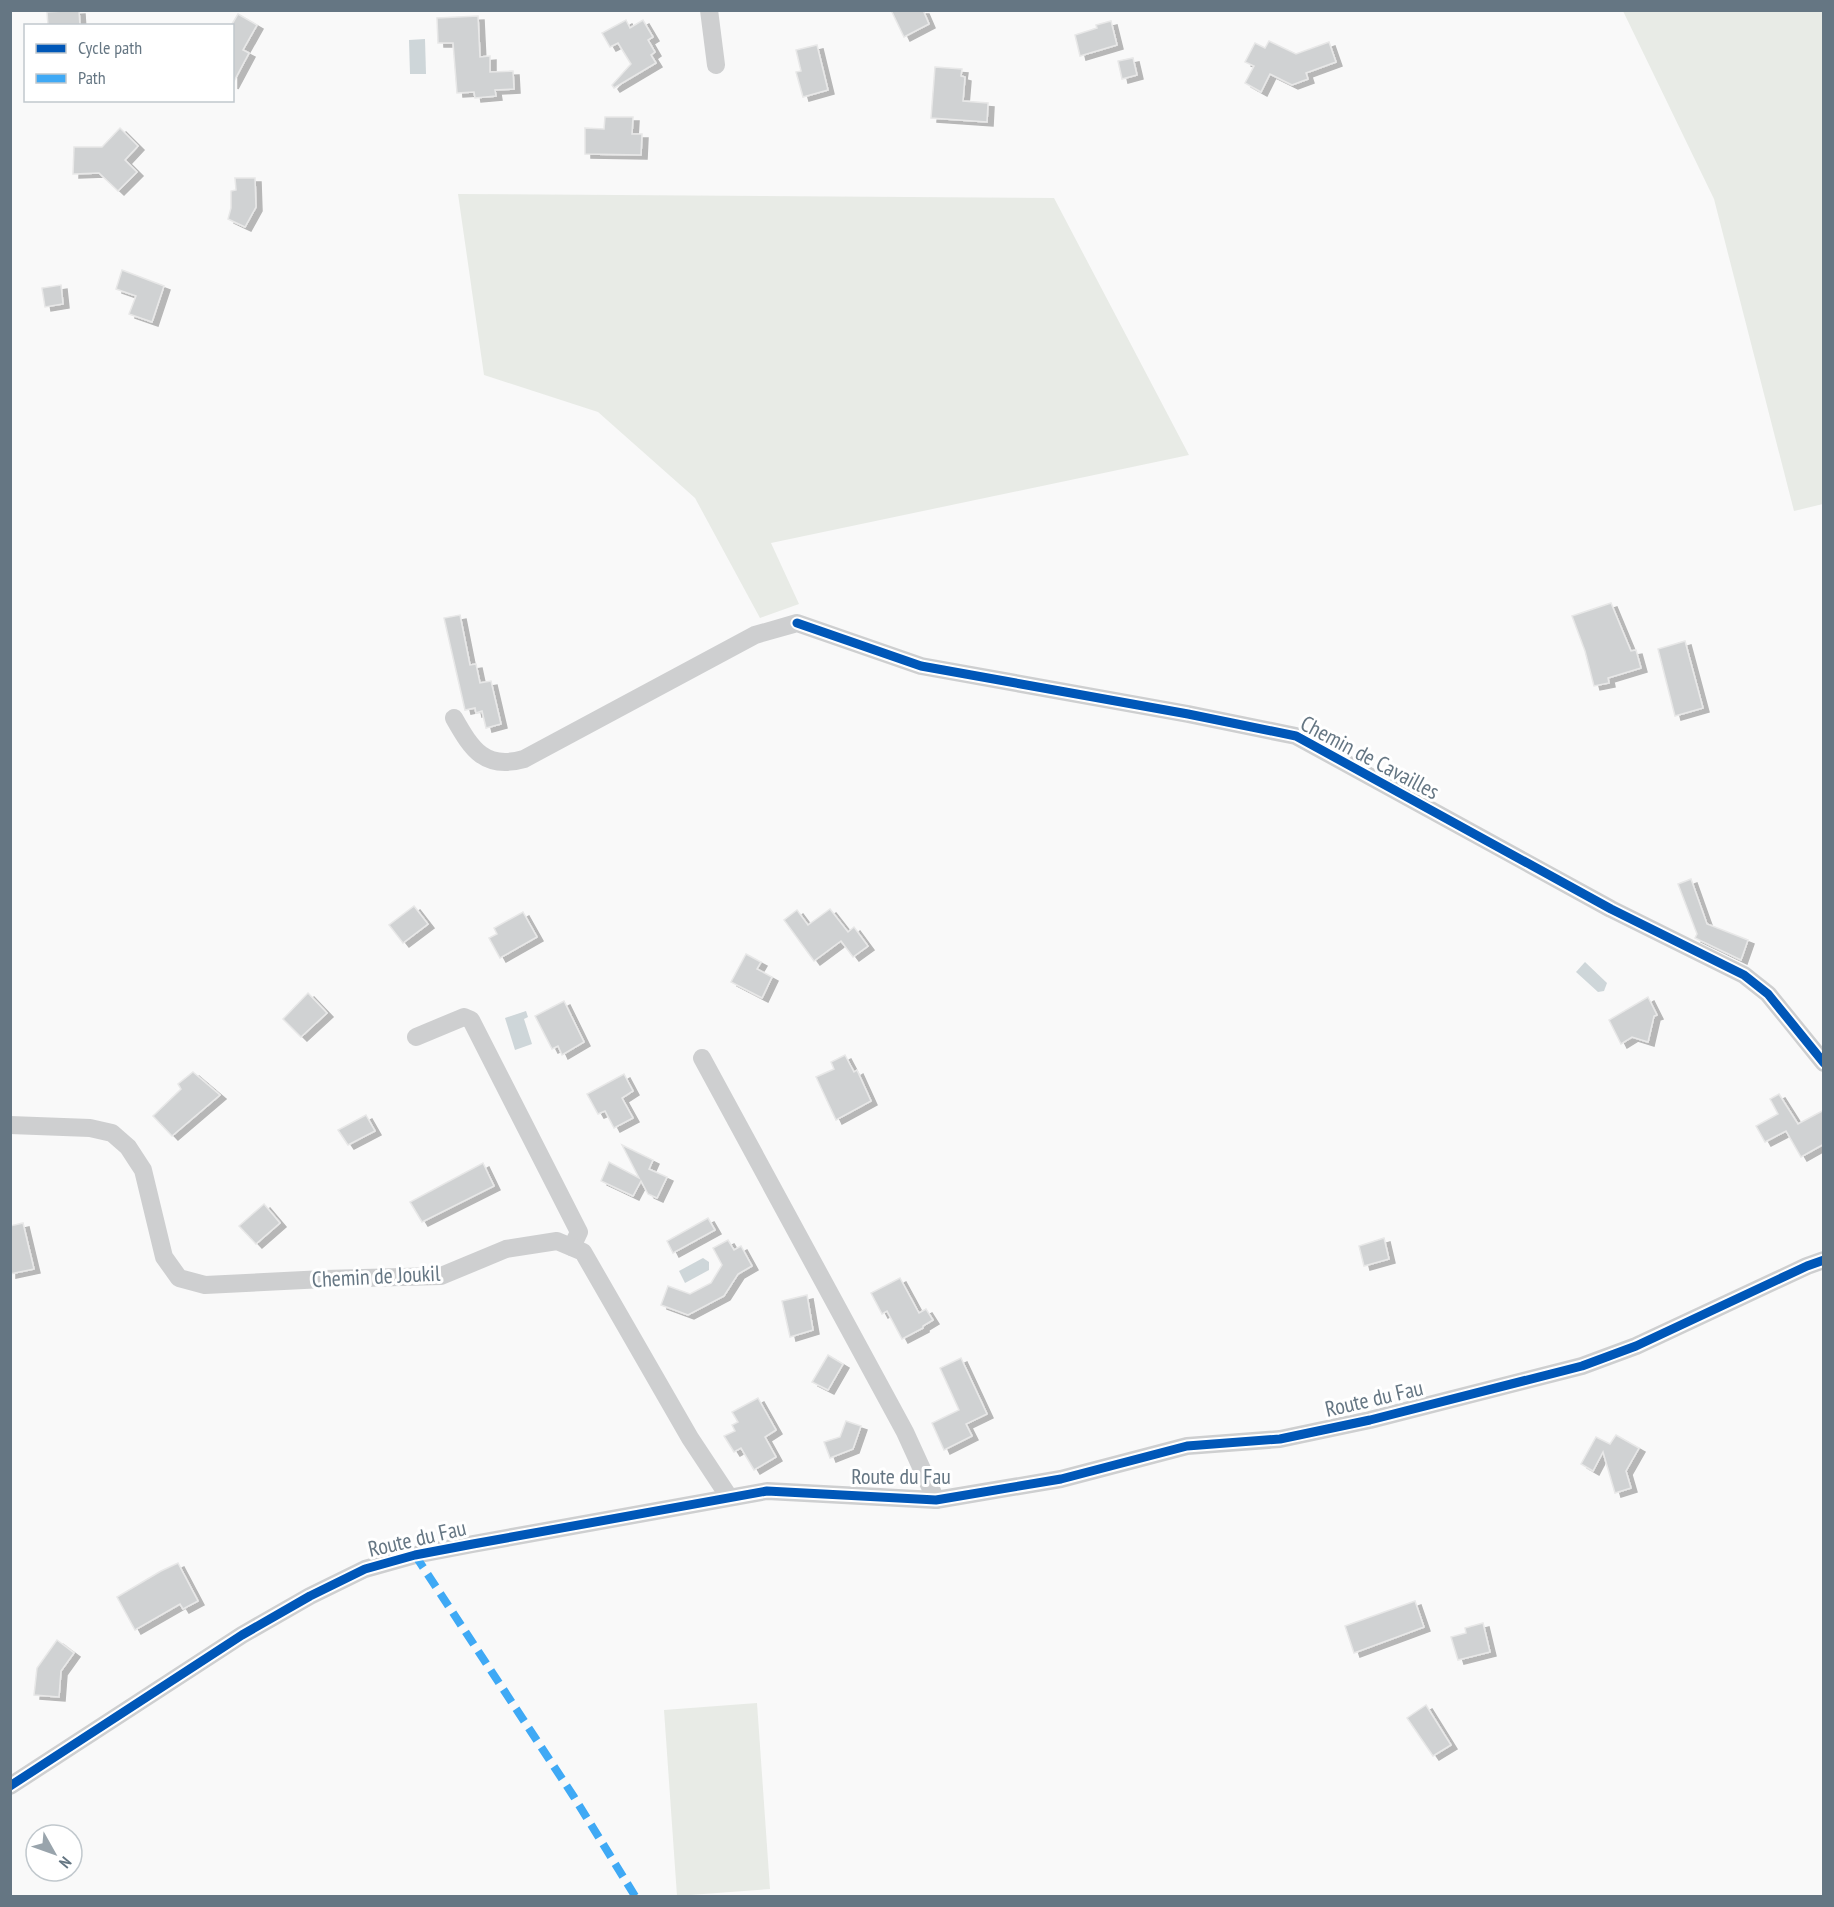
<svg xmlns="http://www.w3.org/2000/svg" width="1834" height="1907" font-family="'PT Sans Narrow',sans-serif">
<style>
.green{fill:#e8ebe6}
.water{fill:#ced6d9}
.building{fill:#d0d2d3;stroke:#e8e8e8;stroke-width:1.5;filter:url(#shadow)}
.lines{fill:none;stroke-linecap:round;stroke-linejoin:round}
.minor{stroke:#cecfd0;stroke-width:18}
.quiet{stroke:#3fa9f5;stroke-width:8;stroke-dasharray:15 8;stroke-linecap:butt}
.cycleway-casing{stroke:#fff;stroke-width:13}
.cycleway{stroke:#0057b8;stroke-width:9}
.labels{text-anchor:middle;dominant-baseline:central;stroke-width:6;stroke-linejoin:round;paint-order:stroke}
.street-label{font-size:22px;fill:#657683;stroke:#fff}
</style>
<defs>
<filter id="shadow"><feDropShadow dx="6" dy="4" stdDeviation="0" flood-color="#0004"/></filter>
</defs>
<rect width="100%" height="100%" fill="#f9f9f9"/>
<!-- green -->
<g class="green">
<polygon points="1623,11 1823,11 1823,504 1794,511 1714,199"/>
<polygon points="458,194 1054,198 1189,455 771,543 799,604 760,618 695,498 598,412 484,375"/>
<polygon points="757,1703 770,1889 677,1896 664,1710"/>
</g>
<!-- water -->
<g class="water">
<polygon points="425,39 426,74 410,74 409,40"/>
<polygon points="1585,962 1607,983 1604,991 1598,992 1576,972"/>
<polygon points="526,1011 528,1017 524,1019 532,1044 515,1050 505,1018"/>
<polygon points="703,1258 709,1262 709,1270 685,1283 679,1271"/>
</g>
<!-- building -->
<g class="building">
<polygon points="79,10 80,26 48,26 47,12"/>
<polygon points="891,10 923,10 929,24 904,37"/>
<polygon points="238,14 257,25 243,50 249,53 232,85 232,24"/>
<polygon points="478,16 480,57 490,56 490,72 513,71 514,89 495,90 496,96 475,98 474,92 457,93 453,43 438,43 437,18"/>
<polygon points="626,20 630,28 643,20 653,37 648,40 655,52 651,55 656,63 614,88 612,85 631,64 618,43 610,47 602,33"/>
<polygon points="1111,21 1117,45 1080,56 1075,35 1097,28 1096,25"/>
<polygon points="1269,41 1296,54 1329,42 1336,62 1306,73 1308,79 1292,85 1270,74 1261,92 1245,83 1254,66 1245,62 1255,43 1265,48"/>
<polygon points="817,45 828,90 803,97 796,72 801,71 796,50"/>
<polygon points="1133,58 1137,75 1122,79 1118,61"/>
<polygon points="935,67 962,69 961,76 965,77 963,101 988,103 987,122 931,118"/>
<polygon points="605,117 633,117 632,134 642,134 641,155 585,154 585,128 604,129"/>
<polygon points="120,128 138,146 125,160 137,172 118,191 99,173 73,174 74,147 102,147"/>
<polygon points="235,178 255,178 256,207 245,227 228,219 231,208 231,191 236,190"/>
<polygon points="122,270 164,286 152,322 129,314 136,296 116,289"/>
<polygon points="61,285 63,304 45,307 42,288"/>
<polygon points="1611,603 1631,651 1636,650 1641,668 1608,678 1609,683 1594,686 1585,651 1572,616"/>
<polygon points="460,615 470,665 476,664 480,683 491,681 501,724 486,728 482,711 476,713 475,708 465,710 444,618"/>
<polygon points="1685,641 1703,708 1675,716 1658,649"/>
<polygon points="1691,879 1707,924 1748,940 1741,960 1695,938 1697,934 1678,884"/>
<polygon points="414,906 428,924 403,943 389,925"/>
<polygon points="830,909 848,932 854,927 868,946 853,957 841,941 814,961 784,920 797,910 808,925"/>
<polygon points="523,912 537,937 500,958 489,938 497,934 494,928"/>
<polygon points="746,954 761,962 757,969 772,977 762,998 731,982"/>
<polygon points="308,993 327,1013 301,1037 283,1019"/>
<polygon points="1648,997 1657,1015 1654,1016 1648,1042 1632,1037 1621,1044 1609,1020"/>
<polygon points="564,1001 584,1042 562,1055 558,1046 552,1049 535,1016"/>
<polygon points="845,1055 854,1072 857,1070 871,1101 836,1120 816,1077 834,1069 831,1062"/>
<polygon points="193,1072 220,1095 172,1136 153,1116 181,1089 178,1084"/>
<polygon points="624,1074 633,1091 622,1098 633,1118 614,1128 605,1111 598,1114 587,1094"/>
<polygon points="1779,1094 1798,1124 1824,1110 1824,1144 1801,1157 1786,1131 1765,1142 1756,1126 1778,1114 1770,1099"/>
<polygon points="366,1115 375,1131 348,1145 338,1130"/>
<polygon points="622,1145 653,1160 649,1169 667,1177 657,1198 648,1194 641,1181 633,1196 601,1181 609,1162 639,1178"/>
<polygon points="483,1163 494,1186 422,1222 410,1202"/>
<polygon points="264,1204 280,1223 256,1244 239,1226"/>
<polygon points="708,1218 715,1230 673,1253 667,1241"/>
<polygon points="23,1223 34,1269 10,1274 10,1226"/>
<polygon points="1384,1238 1389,1259 1364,1266 1359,1246"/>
<polygon points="728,1240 734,1250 741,1246 752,1266 738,1274 724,1296 688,1315 661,1305 668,1286 690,1294 711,1283 722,1265 713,1248"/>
<polygon points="900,1278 919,1313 926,1309 933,1320 923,1326 923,1328 902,1339 887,1311 882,1314 871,1293"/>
<polygon points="807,1295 813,1330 790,1337 782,1301"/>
<polygon points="828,1355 843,1364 828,1390 812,1382"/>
<polygon points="961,1358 987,1414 966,1424 972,1436 944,1450 932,1423 959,1410 940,1368"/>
<polygon points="758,1398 776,1430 765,1437 776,1457 754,1470 741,1448 734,1452 724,1436 735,1431 732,1425 738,1422 732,1412"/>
<polygon points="846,1421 861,1426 853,1449 830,1458 824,1442 840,1437"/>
<polygon points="1616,1435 1639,1448 1626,1471 1631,1488 1615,1493 1603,1452 1593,1471 1581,1464 1596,1437 1610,1444"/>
<polygon points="178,1563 198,1601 183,1609 180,1604 135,1630 117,1597 161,1571"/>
<polygon points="1415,1601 1424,1627 1354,1653 1345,1626"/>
<polygon points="1483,1623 1490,1652 1458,1660 1451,1637 1466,1633 1465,1628"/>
<polygon points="57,1640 74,1653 61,1671 59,1697 34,1695 37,1668"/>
<polygon points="1426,1705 1451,1745 1433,1756 1407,1718"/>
</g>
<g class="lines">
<!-- minor -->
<g class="minor">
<polyline points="709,10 716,65"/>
<path d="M454,718C472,750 485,770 524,759L755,635L797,623L921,666L1188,714L1296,736L1611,909L1744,975L1768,994L1824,1063"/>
<polyline points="416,1037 464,1017 471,1020 579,1232 572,1247"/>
<polyline points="702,1058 905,1432 936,1500"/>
<polyline points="10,1125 90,1128 112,1133 128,1147 143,1170 164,1257 179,1278 205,1285 324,1279 441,1276 506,1249 557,1241 583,1252 690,1438 729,1497"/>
<polyline points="10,1786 242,1635 310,1596 365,1569 415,1555 473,1544 767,1491 936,1500 1061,1479 1187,1446 1280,1439 1370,1420 1582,1366 1636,1346 1807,1266 1824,1260"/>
</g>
<!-- quiet -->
<polyline class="quiet" points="415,1555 574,1797 635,1896"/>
<defs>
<g id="cycleway">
<polyline points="797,623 921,666 1188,714 1296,736 1611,909 1744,975 1768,994 1824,1063"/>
<polyline points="10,1786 242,1635 310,1596 365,1569 415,1555 473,1544 767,1491 936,1500 1061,1479 1187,1446 1280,1439 1370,1420 1582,1366 1636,1346 1807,1266 1824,1260"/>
</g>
</defs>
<!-- cycleway casing -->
<use href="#cycleway" class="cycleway-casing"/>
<!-- cycleway -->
<use href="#cycleway" class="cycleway"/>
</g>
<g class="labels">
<!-- street labels -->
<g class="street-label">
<text transform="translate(1370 757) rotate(28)">Chemin de Cavailles</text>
<text transform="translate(376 1276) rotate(-3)">Chemin de Joukil</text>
<text transform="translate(1374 1398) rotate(-13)">Route du Fau</text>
<text x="901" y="1476">Route du Fau</text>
<text transform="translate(417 1538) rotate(-13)">Route du Fau</text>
</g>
</g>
<!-- border -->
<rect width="1834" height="1907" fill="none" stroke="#657683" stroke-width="24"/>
<!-- legend -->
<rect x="24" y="24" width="210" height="78" fill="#ffffff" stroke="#c1c8cd" stroke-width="1.5"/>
<rect x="36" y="44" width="30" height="9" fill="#0057b8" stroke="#c1c8cd" stroke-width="1.5"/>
<text x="78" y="54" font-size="18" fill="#657683">Cycle path</text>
<rect x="36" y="74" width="30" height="9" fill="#3fa9f5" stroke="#c1c8cd" stroke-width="1.5"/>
<text x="78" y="84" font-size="18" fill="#657683">Path</text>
<!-- north arrow -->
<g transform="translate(54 1853) rotate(130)"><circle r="28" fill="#ffffff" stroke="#c1c8cd" stroke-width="1.5"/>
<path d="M0-4.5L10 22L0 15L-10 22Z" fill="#99a4ac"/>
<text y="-9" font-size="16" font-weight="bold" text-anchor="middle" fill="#657683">N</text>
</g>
</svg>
